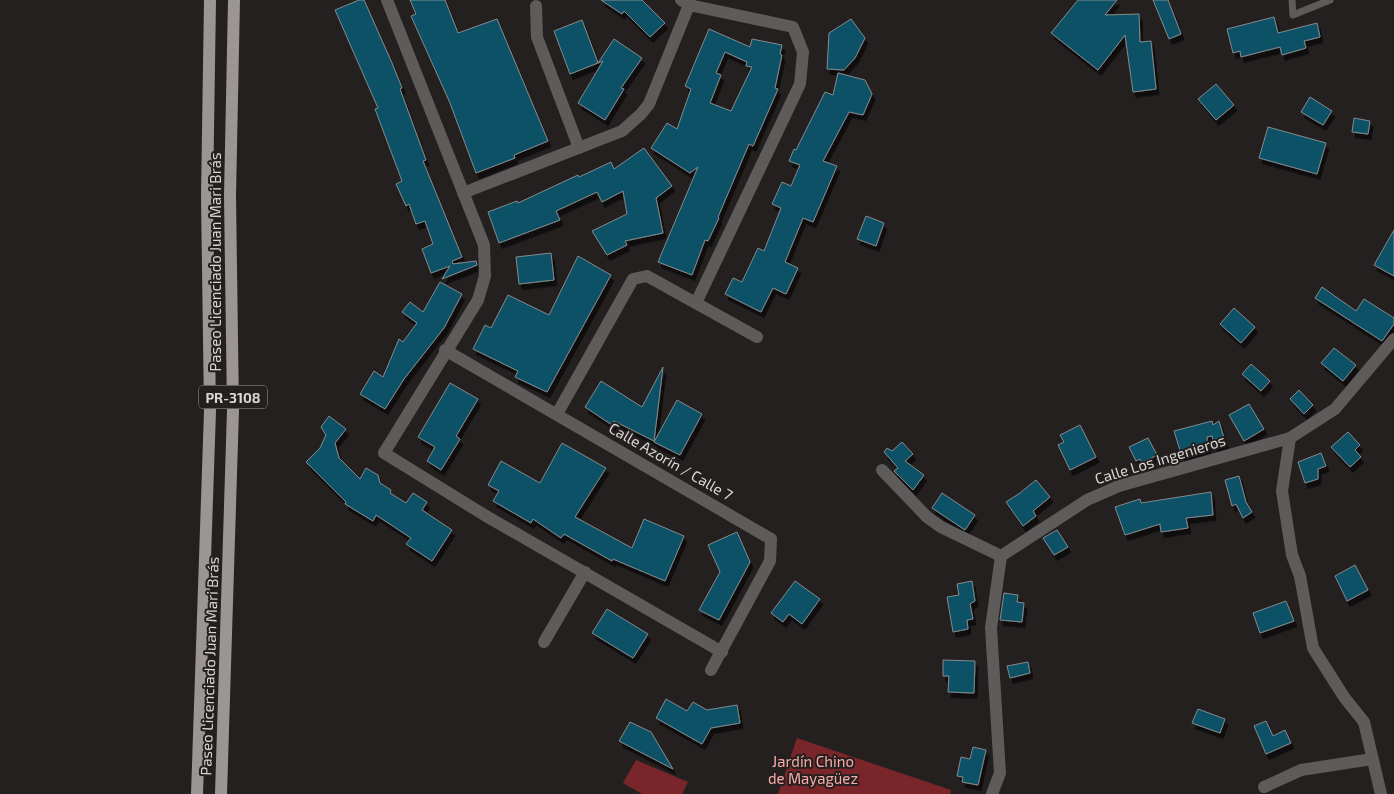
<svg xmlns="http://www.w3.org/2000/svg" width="1394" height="794" font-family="'Exo 2',sans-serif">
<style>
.green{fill:#7a2529}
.building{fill:#0e5166;stroke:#848a8d;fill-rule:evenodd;filter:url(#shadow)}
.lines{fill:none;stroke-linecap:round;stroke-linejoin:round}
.lane{stroke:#5e5b5b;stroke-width:7}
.street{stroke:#5e5b5b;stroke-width:12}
.primary{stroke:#9b9594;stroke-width:12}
.labels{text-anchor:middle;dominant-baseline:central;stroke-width:4;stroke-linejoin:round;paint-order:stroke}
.shield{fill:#252020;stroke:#a49f9f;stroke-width:1}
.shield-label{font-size:14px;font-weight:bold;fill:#dad6d6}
.street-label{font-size:15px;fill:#dad6d6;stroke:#252020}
.park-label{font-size:15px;fill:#f8aca9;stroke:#252020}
</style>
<defs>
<filter id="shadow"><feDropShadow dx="3" dy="5.5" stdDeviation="0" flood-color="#0009"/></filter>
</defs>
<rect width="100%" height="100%" fill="#252020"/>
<!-- green -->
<g class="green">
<polygon points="797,738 951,790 950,794 778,794"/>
<polygon points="636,760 688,782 682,794 642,794 623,783"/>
</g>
<!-- building -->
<g class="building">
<polygon points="359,0 364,0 392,63 402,88 400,89 426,160 423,161 462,257 452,261 453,264 476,261 477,265 442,279 450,266 431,273 422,249 433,244 425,221 416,224 409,204 406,206 396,184 402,181 375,109 378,108 335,10"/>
<polygon points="410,0 445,0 458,33 497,19 548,141 514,155 515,158 476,173 450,103 411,16 416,14"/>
<polygon points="601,0 642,0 665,23 650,37 624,11 622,14"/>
<polygon points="1078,0 1117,0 1105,15 1139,14 1140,42 1151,41 1156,89 1133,92 1125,35 1098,70 1051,33"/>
<polygon points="1153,0 1168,0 1181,34 1169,39"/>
<polygon points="1274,17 1278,33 1317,23 1320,37 1304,41 1306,48 1282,55 1280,47 1241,57 1240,51 1233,53 1227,29"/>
<polygon points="851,19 865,38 855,58 844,70 827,69 829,33"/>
<polygon points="582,20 598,63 614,39 642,58 621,88 624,89 605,120 578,103 603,61 570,74 554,31"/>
<path d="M709,29L750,47L752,39L782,45L780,54L782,55L775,88L778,89L753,146L749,144L718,217L719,218L708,241L705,240L692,275L658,262L698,167L690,173L651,148L667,123L677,129L691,89L685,86ZM725,52L747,62L746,66L752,67L731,111L710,103L721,75L716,73Z"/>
<polygon points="838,73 865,80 872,94 863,115 849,112 823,161 837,166 813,222 803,218 785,262 798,268 786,294 773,288 761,312 725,294 733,278 742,282 758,248 764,251 781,208 772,204 782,182 791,186 800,165 789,161 794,149 796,150 825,92 833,95"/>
<polygon points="1216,84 1234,105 1216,120 1198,99"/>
<polygon points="1310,97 1332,111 1323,125 1301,112"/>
<polygon points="1354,118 1370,121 1368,134 1352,132"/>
<polygon points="1268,127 1326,143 1317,174 1259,158"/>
<polygon points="644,148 672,186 656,198 663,233 625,241 627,245 607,255 592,231 627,214 623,191 602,202 597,192 556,211 560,220 499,243 488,212 517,201 518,203 578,175 579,177 611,162 614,169"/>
<polygon points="866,216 884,223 876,246 857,239"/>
<polygon points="1394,230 1394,276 1374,265"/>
<polygon points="551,253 554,280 519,284 516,257"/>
<polygon points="578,256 611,275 547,392 515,377 518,371 473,349 485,325 491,328 508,295 549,315"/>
<polygon points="440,282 462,294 444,328 404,379 385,409 360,394 374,371 383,377 399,339 403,342 417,323 402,312 410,302 423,312"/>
<polygon points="1322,287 1356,311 1364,299 1394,318 1394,324 1382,341 1315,298"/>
<polygon points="1234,308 1255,327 1241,343 1220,324"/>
<polygon points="1334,348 1356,365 1343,381 1321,363"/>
<polygon points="1251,364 1270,381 1261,391 1242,374"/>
<polygon points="663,367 654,441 614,421 612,425 585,407 601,381 642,407"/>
<polygon points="450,383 478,399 456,436 460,439 441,470 427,461 435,447 418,437"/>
<polygon points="1299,390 1313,405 1304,414 1290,399"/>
<polygon points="677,400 702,414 680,455 654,442"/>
<polygon points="1249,404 1264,429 1244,441 1229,415"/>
<polygon points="329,416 346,429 335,443 339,458 360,479 366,468 378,475 380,483 391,490 390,493 406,503 413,493 427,502 422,510 452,530 432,561 406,544 411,538 376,515 373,521 345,504 346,502 306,462 320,448 326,435 321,427"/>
<polygon points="1212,421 1213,425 1219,421 1226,445 1215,448 1212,436 1207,437 1208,450 1182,457 1174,431"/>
<polygon points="1080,425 1096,457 1070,470 1058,445 1064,442 1060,435"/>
<polygon points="1348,432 1360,445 1355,450 1361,457 1350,467 1331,447"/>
<polygon points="1148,438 1157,455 1142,463 1140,459 1136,461 1129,447"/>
<polygon points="902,442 913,454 905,461 924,475 913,490 894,471 898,468 884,452 887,448 892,451"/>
<polygon points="562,443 606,468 575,517 632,548 644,519 684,536 665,581 613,559 612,561 564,534 561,538 533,519 531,523 493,501 499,491 488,485 501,461 540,483"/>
<polygon points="1321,453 1326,466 1318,469 1318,479 1305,483 1298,462"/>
<polygon points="1239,476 1246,502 1252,512 1243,518 1236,504 1232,506 1225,480"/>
<polygon points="1036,480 1050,497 1033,511 1036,516 1023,526 1006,502 1020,493"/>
<polygon points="1211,492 1213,515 1186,518 1188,528 1161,532 1160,524 1125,535 1115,507 1140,499 1141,503"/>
<polygon points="942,493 975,515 965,530 932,508"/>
<polygon points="1057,530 1068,547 1054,555 1043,538"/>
<polygon points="737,532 750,562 719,620 699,610 720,572 708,545"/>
<polygon points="1355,565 1368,590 1347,601 1335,576"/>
<polygon points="795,581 820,599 802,624 789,614 783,622 771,613"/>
<polygon points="972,581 975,601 970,604 973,619 967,620 968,629 953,632 947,597 959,595 957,584"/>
<polygon points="1004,593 1018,595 1017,602 1024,603 1022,622 1000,620"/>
<polygon points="1286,601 1294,621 1260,633 1253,613"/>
<polygon points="607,609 648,634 633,658 592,633"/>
<polygon points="943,660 975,661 974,693 948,692 949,676 943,676"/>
<polygon points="1028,662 1030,673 1010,678 1007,666"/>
<polygon points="666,699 687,711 693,702 707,710 737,705 740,723 711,728 702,744 656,718"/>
<polygon points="1198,709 1225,719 1220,733 1192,723"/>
<polygon points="1266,721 1273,736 1285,730 1291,743 1266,754 1254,726"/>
<polygon points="630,722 651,732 673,769 619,741"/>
<polygon points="973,747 986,750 978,785 962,782 963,777 957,776 961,757 970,759"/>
</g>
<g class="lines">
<!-- lane -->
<polyline class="lane" points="1292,0 1293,15 1330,0"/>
<!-- street -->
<g class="street">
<polyline points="387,0 484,245 485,276 478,300 384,453 486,516 722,652"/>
<polyline points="681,0 689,5 793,27 803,52 800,84 696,303"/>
<polyline points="536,6 537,37 579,148"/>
<polyline points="463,193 622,131 641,114 649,104 689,5"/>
<polyline points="445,350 771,539 770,561 711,670"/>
<polyline points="557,414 633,279 647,276 757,337"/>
<polyline points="1290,438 1282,491 1292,555 1300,576 1313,648 1344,697 1364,722 1381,794"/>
<polyline points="882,470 927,517 941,527 1001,556"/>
<polyline points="544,642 585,572"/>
<polyline points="1264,787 1301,770 1372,759"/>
<polyline points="992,794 1000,773 991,628 1001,556 1087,500 1119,486 1290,438 1335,409 1394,339"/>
</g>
<!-- primary -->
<g class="primary">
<polyline points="197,794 210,411 207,197 210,0"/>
<polyline points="221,794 233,410 230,196 234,0"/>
</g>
</g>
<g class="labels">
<!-- shield labels -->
<rect class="shield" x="199" y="385.5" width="68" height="23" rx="4"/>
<g class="shield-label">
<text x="233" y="397">PR-3108</text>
</g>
<!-- street labels -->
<g class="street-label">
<text transform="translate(215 262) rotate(-90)">Paseo Licenciado Juan Mari Brás</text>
<text transform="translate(1160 459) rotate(-17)">Calle Los Ingenieros</text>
<text transform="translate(671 461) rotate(30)">Calle Azorín / Calle 7</text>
<text transform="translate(209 666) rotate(-88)">Paseo Licenciado Juan Mari Brás</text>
</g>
<!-- park labels -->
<g class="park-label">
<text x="813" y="761">Jardín Chino<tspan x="813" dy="17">de Mayagüez</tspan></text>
</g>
</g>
</svg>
